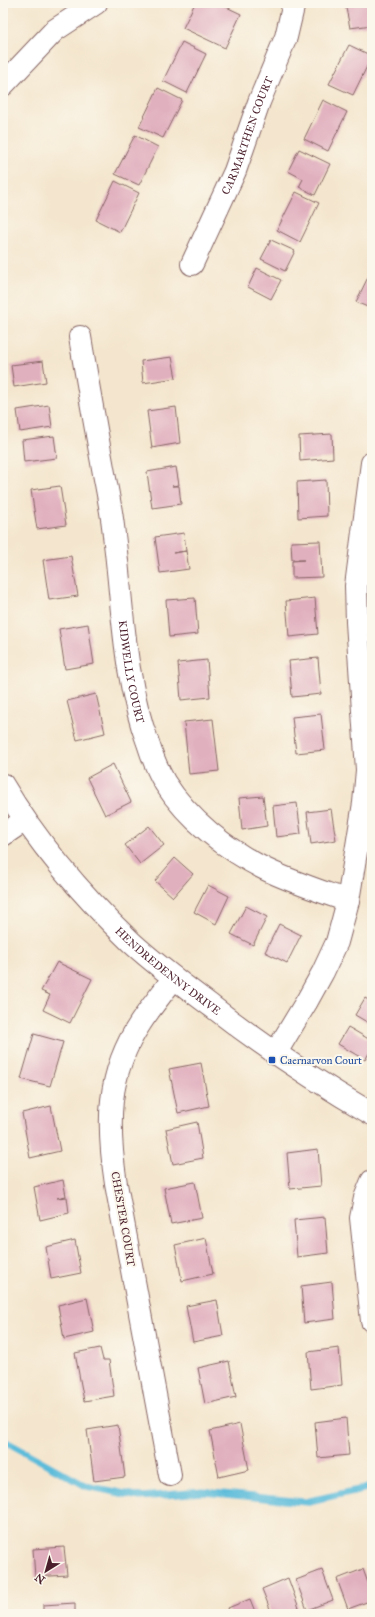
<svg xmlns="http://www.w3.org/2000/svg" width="375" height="1617" font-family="'IM FELL Great Primer',serif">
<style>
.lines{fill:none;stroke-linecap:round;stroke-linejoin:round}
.stream{stroke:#5bbcda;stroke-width:7}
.building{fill:#e1b0bf}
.minor-casing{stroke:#866564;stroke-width:24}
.minor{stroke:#fff;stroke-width:22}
.transit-dot{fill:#1a4fb4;stroke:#fbf7ec;stroke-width:1.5}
.labels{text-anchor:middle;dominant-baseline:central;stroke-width:4;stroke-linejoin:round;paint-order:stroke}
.street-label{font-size:11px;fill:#4a1f2b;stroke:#fbf7ec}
.transit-label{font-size:11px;fill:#164399;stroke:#fbf7ec;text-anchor:start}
</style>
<rect width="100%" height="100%" fill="#fbf7ec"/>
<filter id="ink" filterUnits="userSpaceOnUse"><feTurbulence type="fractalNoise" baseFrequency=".025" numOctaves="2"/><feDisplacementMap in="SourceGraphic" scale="8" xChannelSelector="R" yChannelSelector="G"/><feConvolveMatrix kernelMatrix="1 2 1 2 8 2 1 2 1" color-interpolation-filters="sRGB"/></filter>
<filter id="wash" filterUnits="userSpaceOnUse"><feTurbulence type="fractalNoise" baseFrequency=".012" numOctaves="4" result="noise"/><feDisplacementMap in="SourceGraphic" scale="16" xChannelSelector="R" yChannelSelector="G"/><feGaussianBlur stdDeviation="0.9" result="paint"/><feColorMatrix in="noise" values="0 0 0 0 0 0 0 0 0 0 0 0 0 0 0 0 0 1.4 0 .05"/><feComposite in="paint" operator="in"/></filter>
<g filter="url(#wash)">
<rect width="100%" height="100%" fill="#f4e6ce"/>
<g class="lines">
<!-- stream -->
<polyline class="stream" points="3,1440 86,1486 140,1497 203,1492 305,1502 372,1487"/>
</g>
<g id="blocks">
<!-- building -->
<g class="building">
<polygon points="195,3 218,3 241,14 225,48 183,28"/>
<polygon points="345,3 372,3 372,25 350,28"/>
<polygon points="182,42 206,54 187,93 163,81"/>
<polygon points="349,45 372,56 353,95 329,84"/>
<polygon points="158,88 182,100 163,138 139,127"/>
<polygon points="323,100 347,112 328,151 304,139"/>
<polygon points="135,135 158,147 139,185 115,174"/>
<polygon points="299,149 330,164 315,195 299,187 303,179 288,171"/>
<polygon points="115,181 139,193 120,232 96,220"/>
<polygon points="296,192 319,203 300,242 277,230"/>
<polygon points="271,240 295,251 285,271 261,259"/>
<polygon points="257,268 281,280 271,299 248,287"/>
<polygon points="370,273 372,274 372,309 356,302"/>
<polygon points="172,357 176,378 143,383 141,361"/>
<polygon points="43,361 46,382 14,387 11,365"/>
<polygon points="49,405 52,427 20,432 17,410"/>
<polygon points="176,407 180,443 152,448 147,411"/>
<polygon points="332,434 333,458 300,461 299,436"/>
<polygon points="54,436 57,458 24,462 22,440"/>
<polygon points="176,467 179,485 172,486 179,486 181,504 152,508 147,472"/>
<polygon points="326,480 327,516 298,518 297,482"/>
<polygon points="60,486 66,525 37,529 31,490"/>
<polygon points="184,533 186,551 173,553 186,551 189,569 160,573 155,537"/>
<polygon points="320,541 322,577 292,578 292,561 304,560 292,560 291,542"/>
<polygon points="71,556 78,596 49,600 43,560"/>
<polygon points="195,598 198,634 169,637 166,600"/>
<polygon points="315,598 318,634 289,637 286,601"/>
<polygon points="88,624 94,664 65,669 59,629"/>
<polygon points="318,658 321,694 292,697 289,661"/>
<polygon points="207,660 210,697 181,700 178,663"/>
<polygon points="96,694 105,733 77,740 67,701"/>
<polygon points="321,714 325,750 296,753 292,717"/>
<polygon points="213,719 219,771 189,774 184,722"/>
<polygon points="113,764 131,802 105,815 87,778"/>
<polygon points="263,796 267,826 242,830 239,798"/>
<polygon points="297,803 301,834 276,837 273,806"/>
<polygon points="331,809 336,840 311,844 307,812"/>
<polygon points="149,826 164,845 140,864 125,845"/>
<polygon points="175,858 193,874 173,897 155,881"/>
<polygon points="208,885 229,896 216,924 194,912"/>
<polygon points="246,906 267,917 253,945 231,934"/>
<polygon points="279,924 301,935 287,963 265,952"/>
<polygon points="57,962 92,979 70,1023 43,1010 50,995 41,991"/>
<polygon points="365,998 372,1002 372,1025 355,1015"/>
<polygon points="348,1027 372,1041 372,1048 365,1060 338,1044"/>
<polygon points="34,1034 63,1042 50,1086 21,1079"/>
<polygon points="201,1063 209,1106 178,1113 169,1069"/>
<polygon points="51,1106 60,1151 30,1158 22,1113"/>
<polygon points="197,1122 203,1158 173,1164 166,1129"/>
<polygon points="318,1149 321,1186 290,1189 287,1153"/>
<polygon points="63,1180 66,1196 57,1198 67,1197 69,1213 40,1220 34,1187"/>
<polygon points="195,1182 202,1218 171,1224 164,1188"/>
<polygon points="325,1217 328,1253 297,1257 294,1220"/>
<polygon points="206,1238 213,1274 182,1281 175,1245"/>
<polygon points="75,1240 81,1273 51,1279 46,1247"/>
<polygon points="332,1282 335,1319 304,1323 301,1286"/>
<polygon points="87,1298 94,1332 64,1339 58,1305"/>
<polygon points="217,1300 223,1336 193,1342 186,1306"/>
<polygon points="100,1348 103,1360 109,1360 114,1396 84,1401 75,1353"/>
<polygon points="339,1348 342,1385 311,1389 308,1352"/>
<polygon points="229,1361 236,1397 205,1404 198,1368"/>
<polygon points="346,1418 349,1455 318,1458 315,1422"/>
<polygon points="240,1424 249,1470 219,1477 210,1431"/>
<polygon points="118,1425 125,1477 94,1481 87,1430"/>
<polygon points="64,1547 67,1575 35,1577 33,1549"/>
<polygon points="363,1569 372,1594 372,1600 348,1609 337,1579"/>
<polygon points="322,1570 333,1600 307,1610 296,1580"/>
<polygon points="288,1578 299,1608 284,1614 272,1614 262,1589"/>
<polygon points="250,1599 256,1614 230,1614 228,1608"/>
<polygon points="75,1603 75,1614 43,1614 43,1605"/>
</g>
</g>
</g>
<g filter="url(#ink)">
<use href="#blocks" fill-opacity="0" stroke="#866564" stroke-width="1"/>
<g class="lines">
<defs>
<g id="minor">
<polyline points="3,85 55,30 96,3"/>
<path id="s1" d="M192,264L235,171L259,102L286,37L294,3"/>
<path id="s2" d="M80,337C87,380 95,424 103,468C107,490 112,512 114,535C123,604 123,677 148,743C152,756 158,771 165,783C188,819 227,850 265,869C292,882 320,891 348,901"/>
<path id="s3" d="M3,785C38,844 82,895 131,942C157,966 186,987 214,1008C264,1047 317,1082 372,1114"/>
<polyline points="3,835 25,820"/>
<polyline points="275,1054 307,1001 323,972 337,942 348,901 364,803 367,770 357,622 356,586 372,463"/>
<polyline points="372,1181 365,1198 361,1218 372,1321"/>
<path d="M170,1475L116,1184C107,1125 106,1074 141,1022C151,1007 163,992 174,978"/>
</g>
</defs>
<!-- minor casing -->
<use href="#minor" class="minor-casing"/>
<!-- minor -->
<use href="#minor" class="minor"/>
</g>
</g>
<!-- markers -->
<rect class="transit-dot" x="268" y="1056" width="8" height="8" rx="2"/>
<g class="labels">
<!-- street labels -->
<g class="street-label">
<text stroke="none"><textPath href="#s1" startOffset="140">CARMARTHEN COURT</textPath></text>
<text stroke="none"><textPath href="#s2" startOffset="339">KIDWELLY COURT</textPath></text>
<text stroke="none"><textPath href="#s3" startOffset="250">HENDREDENNY DRIVE</textPath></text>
<text transform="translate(123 1219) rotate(80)">CHESTER COURT</text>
</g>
<!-- transit labels -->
<g class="transit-label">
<text x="280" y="1060">Caernarvon Court</text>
</g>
</g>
<!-- margin -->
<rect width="375" height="1617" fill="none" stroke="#fbf7ec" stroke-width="16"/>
<!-- north arrow -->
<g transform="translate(46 1571) rotate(217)" stroke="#fbf7ec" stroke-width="3" paint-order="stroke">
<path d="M0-3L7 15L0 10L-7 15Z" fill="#4a1f2b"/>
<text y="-6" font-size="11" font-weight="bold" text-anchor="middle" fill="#4a1f2b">N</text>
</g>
</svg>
